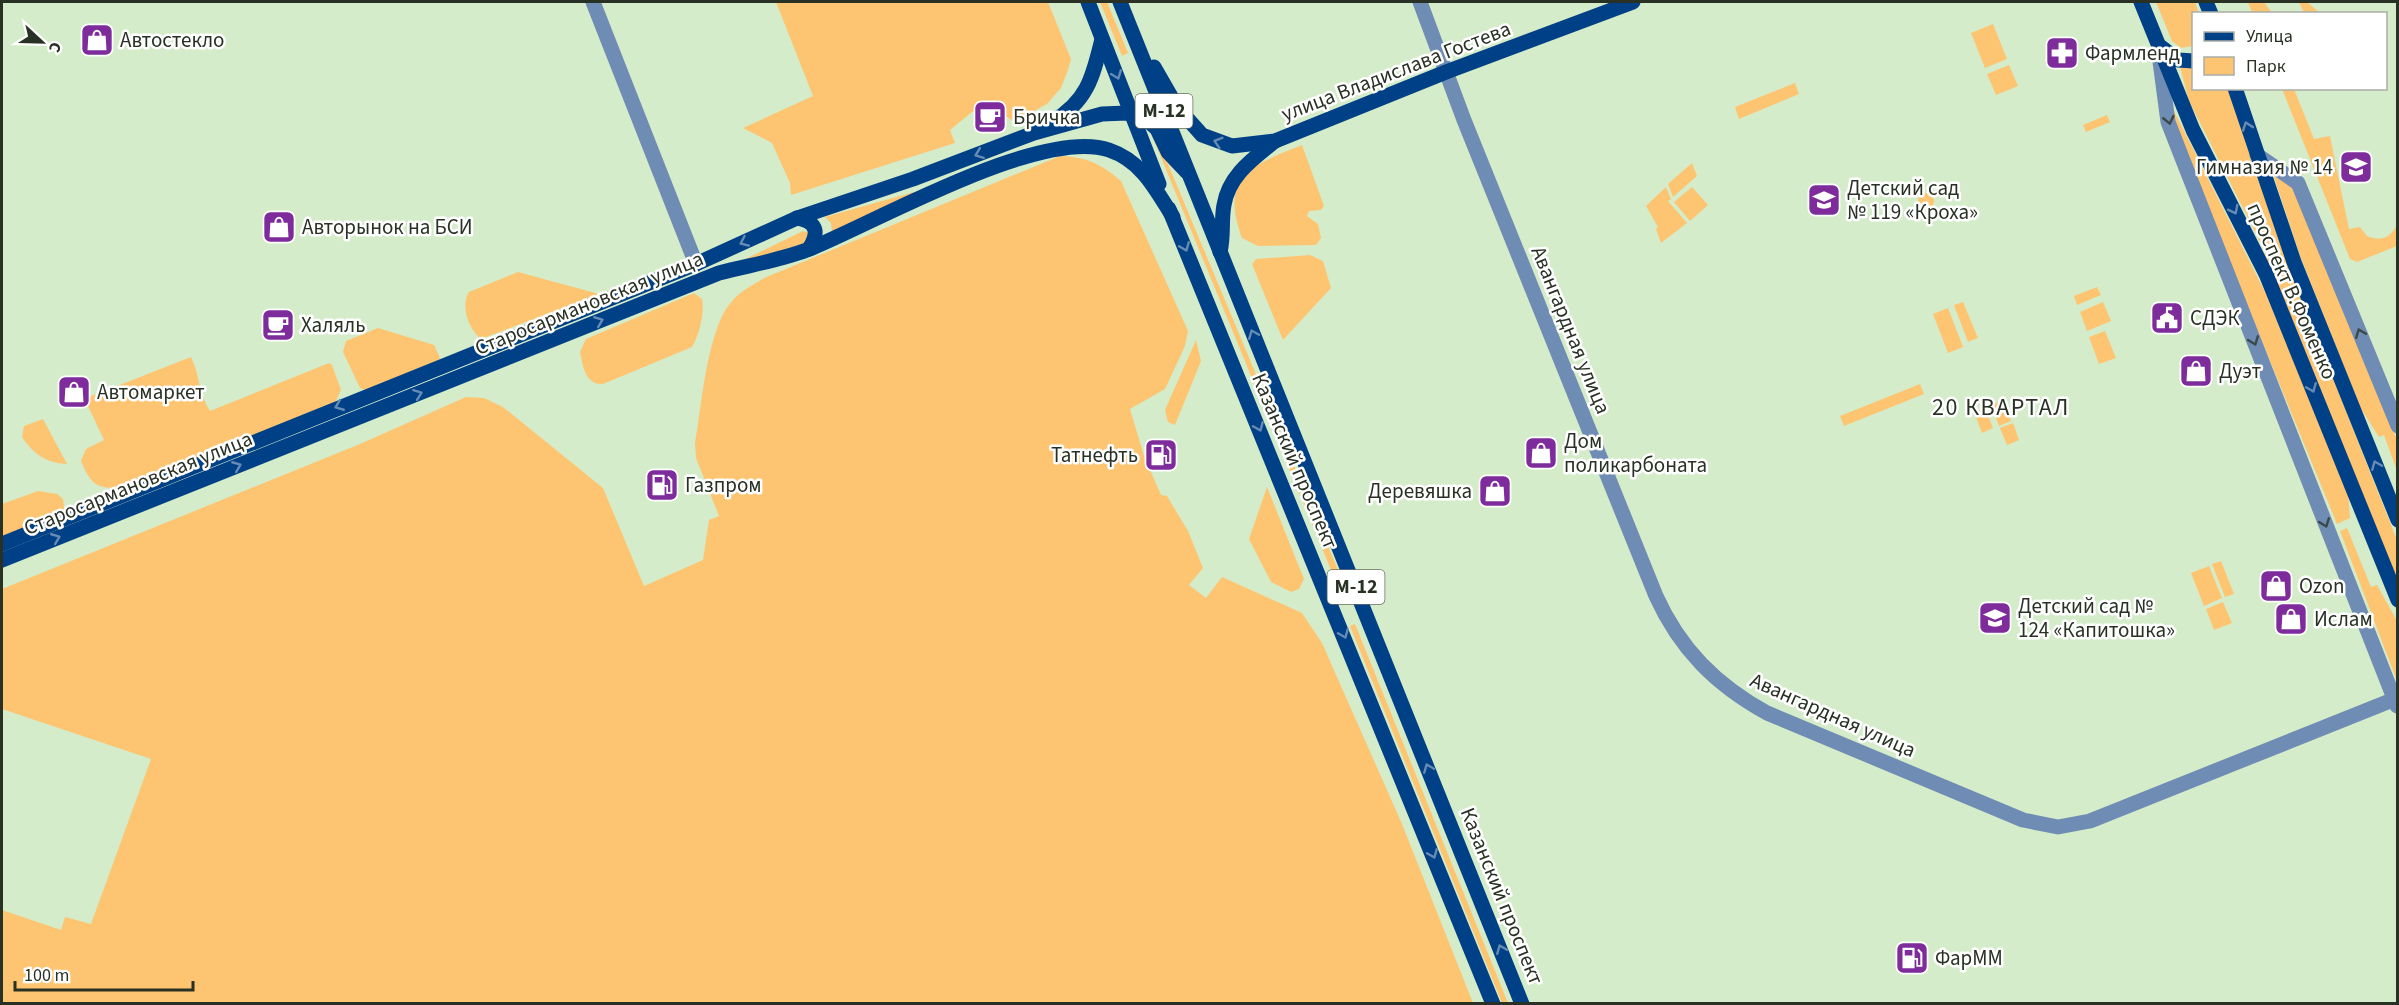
<svg xmlns="http://www.w3.org/2000/svg" width="2399" height="1005" font-family="'Source Sans 3',sans-serif">
<style>
.green{fill:#fdc571}
.lines{fill:none;stroke-linecap:round;stroke-linejoin:round}
.minor{stroke:#6e8cb4;stroke-width:15}
.major{stroke:#004086;stroke-width:15}
.oneway{stroke:#668cb6}
.oneway2{stroke:#3a4848}
.labels{text-anchor:middle;dominant-baseline:central;stroke-width:5;stroke-linejoin:round;paint-order:stroke}
.shield{fill:#fff;stroke:#686f66;stroke-width:1.5}
.shield-label{font-size:20px;font-weight:bold;fill:#283124}
.poi-label{font-size:21px;fill:#283124;stroke:#fff;text-anchor:start}
.street-label{font-size:21px;fill:#283124;stroke:#fff}
.quarter-label{font-size:24px;letter-spacing:1.5px;fill:#283124;stroke:#fff}
</style>
<rect width="100%" height="100%" fill="#d5ecca"/>
<!-- green -->
<g class="green">
<polygon points="776,2 1048,2 1071,59 1068,70 1061,88 1047,104 1014,122 1006,116 1001,102 972,112 950,130 955,143 791,195 790,183 772,143 743,128 813,96"/>
<polygon points="1100,2 1107,2 1128,53 1122,56"/>
<polygon points="2156,2 2195,2 2199,13 2194,14 2193,46 2181,48 2172,41"/>
<polygon points="2248,2 2264,2 2272,13 2252,13"/>
<polygon points="2299,2 2307,2 2320,13 2304,13"/>
<polygon points="1993,24 2007,59 1985,68 1971,33"/>
<polygon points="2193,62 2194,88 2228,89 2285,257 2397,540 2397,583 2260,242 2189,101 2179,63"/>
<polygon points="2009,65 2018,86 1996,95 1987,74"/>
<polygon points="1795,83 1799,94 1739,119 1735,107"/>
<path d="M2282,89H2294L2314,139L2330,136L2349,229L2360,227L2367,236C2381,242 2390,238 2397,225V246L2357,262L2350,259Z"/>
<polygon points="2171,105 2265,292 2348,492 2350,518 2337,524 2173,125"/>
<polygon points="2107,115 2110,122 2086,132 2083,125"/>
<polygon points="1153,138 1160,145 1338,570 1331,570"/>
<path d="M1302,145L1324,206L1321,210L1309,211L1307,216L1318,224L1321,238L1316,245L1258,246L1242,238C1219,176 1252,165 1302,145Z"/>
<path d="M1060,156C1087,157 1101,164 1121,181L1188,331L1185,346L1165,389L1130,409L1144,456L1161,495L1167,496L1188,531L1203,568L1189,585L1206,598L1222,577L1302,613L1322,643L1402,824L1473,1003H2V910L61,930L65,917L91,924L151,759L2,709V589L360,444L466,397L484,398L503,407L603,488L644,586L703,560L709,520L719,516L696,458L695,444C702,405 707,327 733,300C742,290 753,285 764,278Z"/>
<polygon points="1692,163 1697,176 1673,197 1668,184"/>
<polygon points="2272,171 2296,191 2331,274 2397,440 2397,471 2384,435 2379,437 2360,407 2299,253"/>
<polygon points="1666,187 1671,199 1668,201 1687,223 1661,243 1656,229 1658,227 1646,206"/>
<polygon points="1692,187 1708,205 1690,221 1674,202"/>
<polygon points="914,192 915,195 832,232 831,223 825,217"/>
<circle cx="1926" cy="201" r="8"/>
<polygon points="803,231 809,233 808,242 729,267"/>
<polygon points="1310,255 1323,261 1331,288 1283,340 1252,264 1256,259"/>
<path d="M518,272L599,294L481,339C469,330 460,306 469,292Z"/>
<polygon points="2097,287 2101,295 2077,305 2074,296"/>
<path d="M694,293L702,299C705,312 699,336 692,347L603,384C585,385 583,366 580,352L586,339Z"/>
<polygon points="1963,302 1978,338 1968,342 1954,305"/>
<polygon points="2103,302 2111,321 2087,331 2080,312"/>
<polygon points="1948,308 1963,347 1948,353 1933,314"/>
<polygon points="378,328 434,345 440,358 437,365 367,391 360,388 343,352 346,341"/>
<polygon points="2105,331 2116,358 2099,364 2089,337"/>
<polygon points="1196,340 1201,361 1175,425 1168,422 1165,410"/>
<path d="M191,357C200,375 198,393 210,411L329,363L332,365L341,390L334,405L125,487C97,490 91,485 81,461L86,449L104,440L86,402L89,397Z"/>
<polygon points="1920,384 1924,394 1844,426 1840,416"/>
<polygon points="2003,400 2011,421 1999,426 1991,405"/>
<polygon points="1985,408 1993,428 1982,433 1974,412"/>
<path d="M43,419L67,464C47,463 34,455 22,437L24,426Z"/>
<polygon points="2013,423 2019,440 2007,445 2000,428"/>
<polygon points="1267,487 1304,579 1299,589 1291,592 1271,582 1249,539"/>
<polygon points="38,491 57,494 63,499 65,514 2,539 2,504"/>
<polygon points="2347,528 2371,587 2377,585 2397,621 2397,681 2340,531"/>
<polygon points="2221,561 2234,594 2225,597 2212,564"/>
<polygon points="2209,566 2222,598 2204,606 2191,573"/>
<polygon points="2223,602 2232,623 2214,630 2206,609"/>
<polygon points="1355,624 1508,1003 1502,1003 1350,626"/>
</g>
<g class="lines">
<!-- minor -->
<g class="minor">
<polyline points="593,2 696,264"/>
<path d="M1420,2L1464,120L1656,596C1680,649 1716,685 1767,713L2023,820L2058,827L2090,821L2395,699"/>
<polyline points="2159,54 2168,122 2397,706"/>
<polyline points="2257,155 2298,183 2398,426"/>
</g>
<!-- major -->
<g class="major">
<polyline points="1088,2 1159,184"/>
<polyline points="1120,2 1522,1004"/>
<polyline points="2141,2 2193,130 2266,274 2398,600"/>
<polyline points="2206,2 2211,14"/>
<polyline points="2161,47 2178,60 2194,61"/>
<polyline points="1154,67 1177,107 1202,135 1232,146 1275,141 1446,72 1633,2"/>
<polyline points="2235,88 2294,262 2398,520"/>
<path d="M1052,122C1088,101 1093,76 1102,39"/>
<polyline points="1169,209 1493,1004"/>
<path d="M797,218C818,222 819,233 809,249"/>
<path d="M1220,252C1224,236 1221,220 1224,205C1229,175 1253,159 1275,141"/>
<polyline points="2,544 696,264 797,218 913,179 1034,133 1102,114 1127,113 1148,121 1157,129 1168,152 1187,172"/>
<path d="M2,560L719,273C749,265 783,260 812,248C878,221 1042,127 1109,150C1142,161 1156,190 1173,217"/>
</g>
</g>
<!-- one-way arrows -->
<defs><path id="oneway-chevron" d="M-2-3.5L2.5 0L-2 3.5" fill="none" stroke-width="1.6" stroke-linecap="round" stroke-linejoin="round" transform="scale(1.5)"/></defs>
<g class="oneway">
<use href="#oneway-chevron" transform="translate(1117 75) rotate(69)"/>
<use href="#oneway-chevron" transform="translate(2247 126) rotate(-109)"/>
<use href="#oneway-chevron" transform="translate(1218 142) rotate(-163)"/>
<use href="#oneway-chevron" transform="translate(979 154) rotate(159)"/>
<use href="#oneway-chevron" transform="translate(2234 210) rotate(63)"/>
<use href="#oneway-chevron" transform="translate(744 242) rotate(156)"/>
<use href="#oneway-chevron" transform="translate(1185 247) rotate(68)"/>
<use href="#oneway-chevron" transform="translate(599 321) rotate(-22)"/>
<use href="#oneway-chevron" transform="translate(1253 334) rotate(-112)"/>
<use href="#oneway-chevron" transform="translate(2312 388) rotate(68)"/>
<use href="#oneway-chevron" transform="translate(418 394) rotate(-21)"/>
<use href="#oneway-chevron" transform="translate(339 406) rotate(158)"/>
<use href="#oneway-chevron" transform="translate(1259 427) rotate(67)"/>
<use href="#oneway-chevron" transform="translate(2376 465) rotate(-112)"/>
<use href="#oneway-chevron" transform="translate(237 466) rotate(-22)"/>
<use href="#oneway-chevron" transform="translate(56 538) rotate(-22)"/>
<use href="#oneway-chevron" transform="translate(1344 634) rotate(68)"/>
<use href="#oneway-chevron" transform="translate(1428 768) rotate(-112)"/>
<use href="#oneway-chevron" transform="translate(1433 854) rotate(68)"/>
<use href="#oneway-chevron" transform="translate(1501 949) rotate(-112)"/>
</g>
<g class="oneway2">
<use href="#oneway-chevron" transform="translate(2169 120) rotate(77)"/>
<use href="#oneway-chevron" transform="translate(2360 333) rotate(-112)"/>
<use href="#oneway-chevron" transform="translate(2254 341) rotate(69)"/>
<use href="#oneway-chevron" transform="translate(2325 523) rotate(69)"/>
</g>
<!-- icons -->
<defs>
<symbol id="shop-square" viewBox="-11 -11 22 22"><rect x="-9" y="-9" width="18" height="18" rx="4" fill="#7e2b9b" stroke="#fff"/><path d="M-5-2.5h2.3a2.7 3.5 0 0 1 5.4 0H5L5.5 6h-11ZM-1.5-2.5h3a1.5 2.3 0 0 0-3 0Z" fill="#fff"/></symbol>
<symbol id="pharmacy-square" viewBox="-11 -11 22 22"><rect x="-9" y="-9" width="18" height="18" rx="4" fill="#7e2b9b" stroke="#fff"/><path d="M-2-6h4v4h4v4h-4v4h-4v-4h-4v-4h4Z" fill="#fff"/></symbol>
<symbol id="cafe-square" viewBox="-11 -11 22 22"><rect x="-9" y="-9" width="18" height="18" rx="4" fill="#7e2b9b" stroke="#fff"/><path d="M-5.5-4.5H6V0H3Q3 3.5 0 3.5H-2.5Q-5.5 3.5-5.5 0ZM3-3.2v2h1.7v-2ZM-6 4.5H4V6H-6Z" fill="#fff"/></symbol>
<symbol id="school-square" viewBox="-11 -11 22 22"><rect x="-9" y="-9" width="18" height="18" rx="4" fill="#7e2b9b" stroke="#fff"/><path d="M0-5L7-2L0 1L-7-2ZM-4 1L0 2.5L4 1V4Q0 6-4 4Z" fill="#fff"/></symbol>
<symbol id="civic-square" viewBox="-11 -11 22 22"><rect x="-9" y="-9" width="18" height="18" rx="4" fill="#7e2b9b" stroke="#fff"/><path d="M-.6-6.5H3V-4.5H.6V-3L4-1V1h2V6H-6V1h2V-1L-.6-3ZM-1.2 2.5V6h2.4V2.5Z" fill="#fff"/></symbol>
<symbol id="fuel-square" viewBox="-11 -11 22 22"><rect x="-9" y="-9" width="18" height="18" rx="4" fill="#7e2b9b" stroke="#fff"/><path d="M-5.5-6h7V0h2V4h1.3V-2.5L3-4.5l.8-.8L6-3V5H2.5V1h-1V6h-7ZM-4.2-4.7v3.2H.2V-4.7Z" fill="#fff"/></symbol>
</defs>
<g fill-rule="evenodd">
<use href="#shop-square" x="78" y="21" width="38" height="38"/>
<use href="#pharmacy-square" x="2043" y="34" width="38" height="38"/>
<use href="#cafe-square" x="971" y="98" width="38" height="38"/>
<use href="#school-square" x="2337" y="148" width="38" height="38"/>
<use href="#school-square" x="1805" y="181" width="38" height="38"/>
<use href="#shop-square" x="260" y="208" width="38" height="38"/>
<use href="#civic-square" x="2148" y="299" width="38" height="38"/>
<use href="#cafe-square" x="259" y="306" width="38" height="38"/>
<use href="#shop-square" x="2177" y="352" width="38" height="38"/>
<use href="#shop-square" x="55" y="373" width="38" height="38"/>
<use href="#shop-square" x="1522" y="434" width="38" height="38"/>
<use href="#fuel-square" x="1142" y="436" width="38" height="38"/>
<use href="#fuel-square" x="643" y="466" width="38" height="38"/>
<use href="#shop-square" x="1476" y="472" width="38" height="38"/>
<use href="#shop-square" x="2257" y="567" width="38" height="38"/>
<use href="#school-square" x="1976" y="599" width="38" height="38"/>
<use href="#shop-square" x="2272" y="600" width="38" height="38"/>
<use href="#fuel-square" x="1893" y="939" width="38" height="38"/>
</g>
<g class="labels">
<!-- shield labels -->
<g class="shield">
<rect x="1135.5" y="94" width="57" height="34" rx="4.5"/>
<rect x="1327.5" y="570" width="57" height="34" rx="4.5"/>
</g>
<g class="shield-label">
<text x="1164" y="111">М-12</text>
<text x="1356" y="587">М-12</text>
</g>
<!-- poi labels -->
<g class="poi-label">
<text x="120" y="40">Автостекло</text>
<text x="2085" y="53">Фармленд</text>
<text x="1013" y="117">Бричка</text>
<text x="2333" y="167" text-anchor="end">Гимназия № 14</text>
<text x="1847" y="188">Детский сад<tspan x="1847" dy="24">№ 119 «Кроха»</tspan></text>
<text x="302" y="227">Авторынок на БСИ</text>
<text x="2190" y="318">СДЭК</text>
<text x="301" y="325">Халяль</text>
<text x="2219" y="371">Дуэт</text>
<text x="97" y="392">Автомаркет</text>
<text x="1564" y="441">Дом<tspan x="1564" dy="24">поликарбоната</tspan></text>
<text x="1138" y="455" text-anchor="end">Татнефть</text>
<text x="685" y="485">Газпром</text>
<text x="1472" y="491" text-anchor="end">Деревяшка</text>
<text x="2299" y="586">Ozon</text>
<text x="2018" y="606">Детский сад №<tspan x="2018" dy="24">124 «Капитошка»</tspan></text>
<text x="2314" y="619">Ислам</text>
<text x="1935" y="958">ФарММ</text>
</g>
<!-- street labels -->
<g class="street-label">
<text transform="translate(1396 71) rotate(-21)">улица Владислава Гостева</text>
<text transform="translate(2292 291) rotate(66)">проспект В.Фоменко</text>
<text transform="translate(589 303) rotate(-22)">Старосармановская улица</text>
<text transform="translate(1571 330) rotate(68)">Авангардная улица</text>
<text transform="translate(1295 461) rotate(67)">Казанский проспект</text>
<text transform="translate(138 483) rotate(-22)">Старосармановская улица</text>
<text transform="translate(1833 715) rotate(24)">Авангардная улица</text>
<text transform="translate(1502 896) rotate(68)">Казанский проспект</text>
</g>
<!-- quarter labels -->
<g class="quarter-label">
<text x="2001" y="407">20 КВАРТАЛ</text>
</g>
</g>
<!-- border -->
<rect width="2399" height="1005" fill="none" stroke="#283124" stroke-width="6"/>
<!-- legend -->
<rect x="2192" y="12" width="195" height="78" fill="#ffffff" stroke="#a9ada7" stroke-width="1.5"/>
<rect x="2204" y="32" width="30" height="9" fill="#004086" stroke="#a9ada7" stroke-width="1.5"/>
<text x="2246" y="42" font-size="18" fill="#283124">Улица</text>
<rect x="2204" y="57" width="30" height="18" fill="#fdc571" stroke="#a9ada7" stroke-width="1.5"/>
<text x="2246" y="72" font-size="18" fill="#283124">Парк</text>
<!-- north arrow -->
<g transform="translate(42 42) rotate(112)" stroke="#ffffff" stroke-width="4.5" paint-order="stroke">
<path d="M0-4.5L10 22L0 15L-10 22Z" fill="#283124"/>
<text y="-9" font-size="16" font-weight="bold" text-anchor="middle" fill="#283124">С</text>
</g>
<!-- scale -->
<path d="M15 981v9h178v-9" fill="none" stroke="#283124" stroke-width="3"/>
<text x="24" y="981" font-size="18" fill="#283124" stroke="#ffffff" stroke-width="4.5" paint-order="stroke">100 m</text>
</svg>
